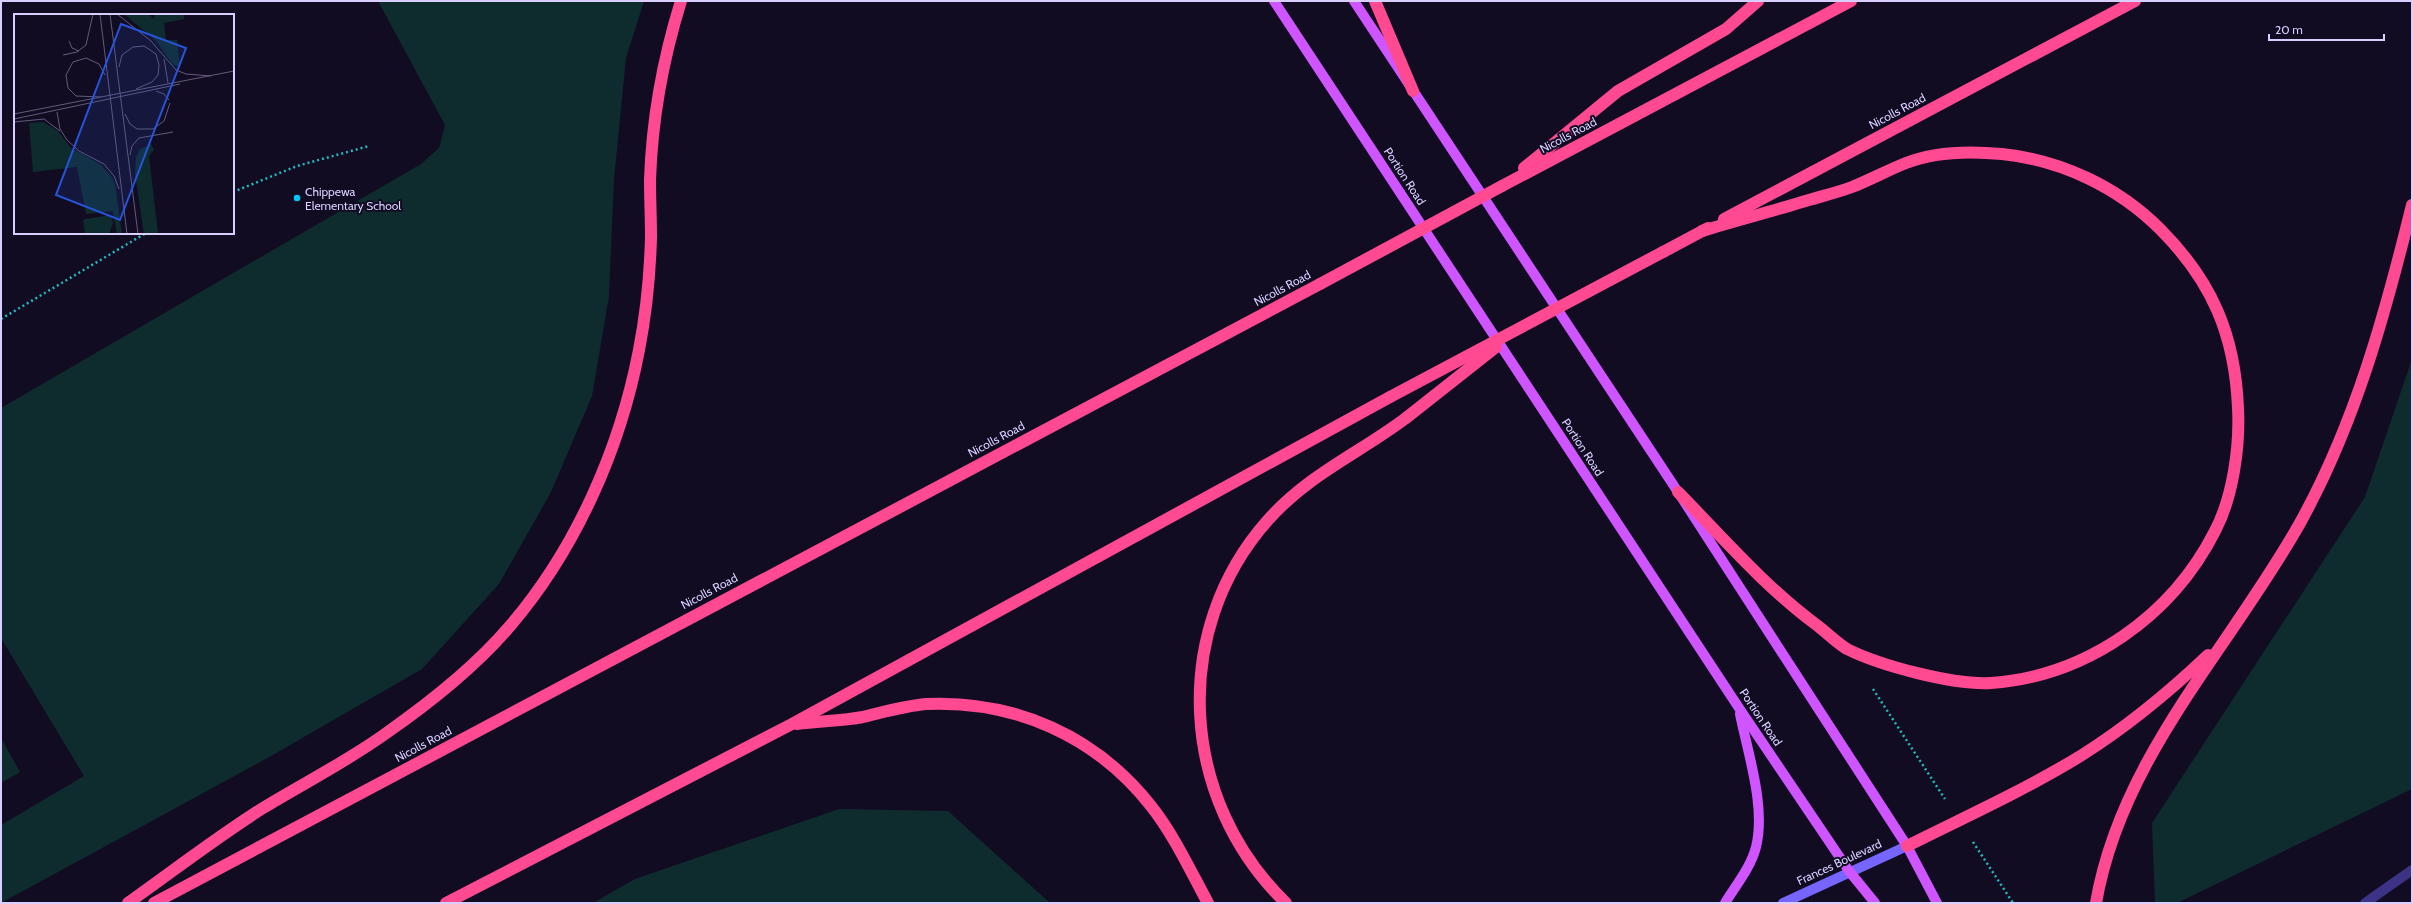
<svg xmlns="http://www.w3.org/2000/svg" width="2413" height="904" font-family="Cabin,sans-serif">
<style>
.green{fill:#0e2c2e}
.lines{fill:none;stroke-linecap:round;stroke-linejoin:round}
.path{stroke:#24b9bd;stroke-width:2.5;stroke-dasharray:2 3;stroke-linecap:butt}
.lane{stroke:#3d3386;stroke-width:10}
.secondary{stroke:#7665ff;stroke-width:10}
.primary{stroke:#ce55ff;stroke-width:10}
.highway{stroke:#ff4991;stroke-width:12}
.highway-bridge{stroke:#ff4991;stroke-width:12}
.poi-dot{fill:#00cbf9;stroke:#120c23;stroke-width:1.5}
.labels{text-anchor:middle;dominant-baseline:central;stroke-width:4;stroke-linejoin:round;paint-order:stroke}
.street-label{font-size:12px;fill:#d8ceff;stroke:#120c23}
.poi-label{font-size:12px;fill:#d8ceff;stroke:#120c23;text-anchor:start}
.inset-road{fill:none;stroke:#615a7b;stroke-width:1}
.view{fill:#2654da;fill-opacity:0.15;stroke:#2654da;stroke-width:2}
.inset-edge{fill:none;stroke:#d8ceff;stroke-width:2}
</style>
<rect width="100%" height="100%" fill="#120c23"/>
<!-- green -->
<g class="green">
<polygon points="378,1 644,1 626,58 614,179 609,296 592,396 551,492 499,584 422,669 271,756 1,903 1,825 84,776 1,638 1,408 421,164 439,148 445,125"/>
<polygon points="2412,359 2412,789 2177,903 2155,903 2152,823 2365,497"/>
<polygon points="1,738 20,772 1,783"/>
<polygon points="839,809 948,811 1050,903 593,903 635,879"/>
</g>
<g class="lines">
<!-- path -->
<g class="path">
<polyline points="233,192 297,166 369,146"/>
<polyline points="1,319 146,233"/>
<polyline points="1873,689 1945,799"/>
<polyline points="1973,842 2013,903"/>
</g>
<!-- lane -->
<polyline class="lane" points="2365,903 2412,870"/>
<!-- secondary -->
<polyline class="secondary" points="1783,903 1907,846"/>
<!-- primary -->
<g class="primary">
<polyline points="1274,1 1739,708 1849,871 1875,903"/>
<polyline points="1354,1 1678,492 1907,846 1937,903"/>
<path d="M1725,903C1736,885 1751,867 1756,847C1766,807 1748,754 1740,714"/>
</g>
<!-- highway -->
<g class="highway">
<polyline points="1375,1 1413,91"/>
<polyline points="1524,168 1618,91 1726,29 1758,1"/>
<polyline points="1502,186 1851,1"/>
<polyline points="1724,219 2135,1"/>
<polyline points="1663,252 1708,228"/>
<path d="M1678,492C1723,538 1766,588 1818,626C1827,633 1837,643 1847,649C1881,666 1953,685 1991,683C2087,676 2172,616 2215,531C2233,497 2240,446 2238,408C2235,335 2212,281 2160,229C2118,187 2061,160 2002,154C1971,151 1936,151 1906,163C1888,170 1870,180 1852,187C1836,193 1818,197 1802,202C1769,212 1735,221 1702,231"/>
<path d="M797,724C819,721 842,721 863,717C884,712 904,706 926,704C1015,700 1096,736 1151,806C1174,835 1190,870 1208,903"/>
<path d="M1907,846C1965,817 2027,789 2082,755C2128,726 2169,692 2208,655"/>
<path d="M128,903C173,871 217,837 263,808C304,783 346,762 385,734C428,704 476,666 510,626C576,549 620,449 639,350C646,314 650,275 651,237C651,218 650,199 650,180C652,119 663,59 681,1"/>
<polyline points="154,903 1320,284"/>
<polyline points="446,903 792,724 1390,397"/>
<path d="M1286,903C1180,801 1169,631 1268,520C1309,474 1358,454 1406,418"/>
<path d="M2096,903C2121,757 2230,648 2300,523C2355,424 2385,315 2412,205"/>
</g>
<!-- highway-bridge -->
<g class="highway-bridge">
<polyline points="1320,284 1502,186"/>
<polyline points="1390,397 1663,252"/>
<polyline points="1406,418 1496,347"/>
</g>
</g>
<!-- markers -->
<circle class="poi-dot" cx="297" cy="198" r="4"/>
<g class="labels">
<!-- street labels -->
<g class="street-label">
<text transform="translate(1897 111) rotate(-28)">Nicolls Road</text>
<text transform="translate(1568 135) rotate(-28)">Nicolls Road</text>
<text transform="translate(1405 176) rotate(57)">Portion Road</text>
<text transform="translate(1282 288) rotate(-28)">Nicolls Road</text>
<text transform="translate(996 439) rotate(-28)">Nicolls Road</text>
<text transform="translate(1583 447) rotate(57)">Portion Road</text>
<text transform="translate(709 591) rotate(-28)">Nicolls Road</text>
<text transform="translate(1761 717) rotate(56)">Portion Road</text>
<text transform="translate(423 744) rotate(-28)">Nicolls Road</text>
<text transform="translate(1839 862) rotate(-25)">Frances Boulevard</text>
</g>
<!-- poi labels -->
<g class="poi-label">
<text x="305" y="191">Chippewa<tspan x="305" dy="14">Elementary School</tspan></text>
</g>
</g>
<!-- overview -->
<g transform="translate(14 14)">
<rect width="220" height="220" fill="#120c23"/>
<path d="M110,0H134L140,5L141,0H170V5L150,9L152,26H163L166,53L159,51L142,27ZM29,108L43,116L57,134L86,150L97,162L101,170L108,220H103L99,197L72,200L63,153L19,158L15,109ZM137,130L140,136L135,142L144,220H130L121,160L122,144L125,136ZM97,201L99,209L95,220H71L69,207L71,205Z" fill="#0e2c2e"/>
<path class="inset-road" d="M86,0L113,220M96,0L124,220M103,0L137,27L162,56L172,60L197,62M55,27L58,34L65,37M49,41L63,38L72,31L79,0M150,45L154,69M105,53L108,41L119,33L130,32L142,40L145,51L144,61L138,68L122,75M142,77L150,80L155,86M87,83L62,82L54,74L52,61L59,48L72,44L85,50L91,61M43,98L46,115L53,126L65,137L90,150L100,162L105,175M0,100L220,57M111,100L116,110L123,115H139L150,107L156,89M0,105L166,70M0,108L30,105L46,117M116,141L118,132L125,124L159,118"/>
<path class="view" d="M107,10L172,34L106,206L42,181Z"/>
<rect width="220" height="220" class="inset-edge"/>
</g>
<!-- border -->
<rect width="2413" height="904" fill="none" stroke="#d8ceff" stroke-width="4"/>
<!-- scale -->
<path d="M2269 34v6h115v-6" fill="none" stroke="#d8ceff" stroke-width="2"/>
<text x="2275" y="34" font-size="12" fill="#d8ceff" stroke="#120c23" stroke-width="3" paint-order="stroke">20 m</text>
</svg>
